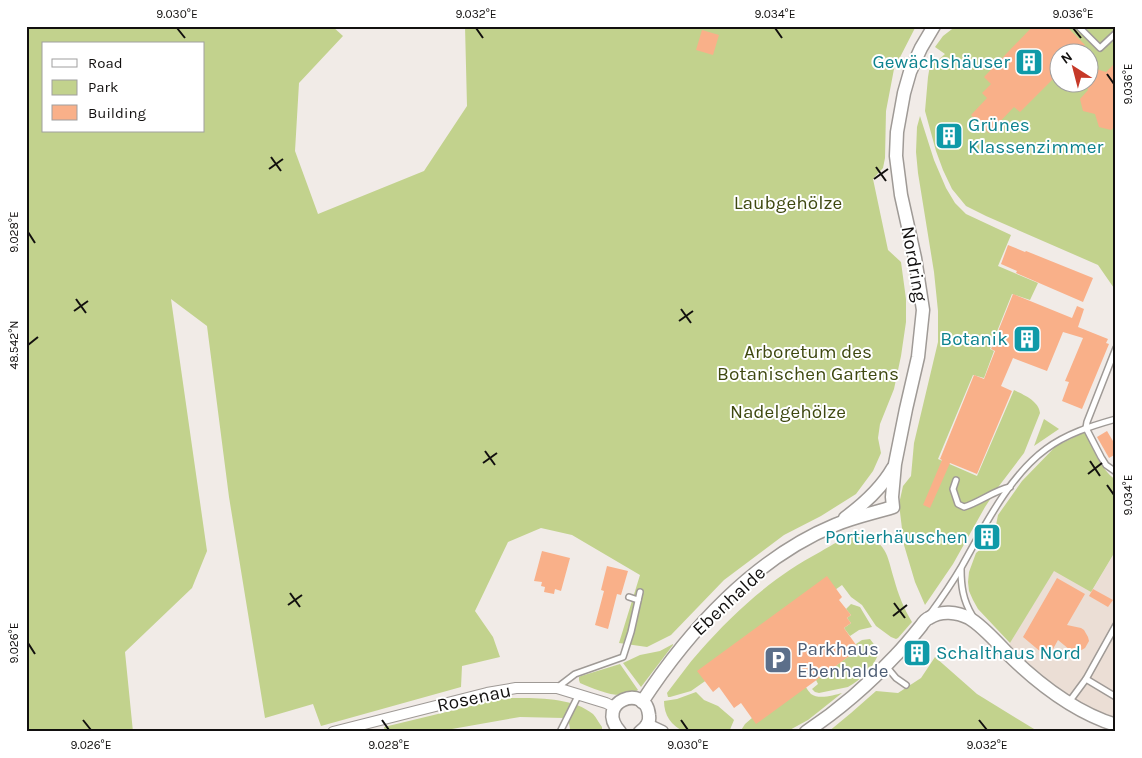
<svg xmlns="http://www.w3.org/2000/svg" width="1142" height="758" font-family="Karla,sans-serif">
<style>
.built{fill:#ebded5}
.green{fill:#c2d28d;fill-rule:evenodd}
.building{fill:#f9b089}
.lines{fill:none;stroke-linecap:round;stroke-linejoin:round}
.service-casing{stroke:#9f9a96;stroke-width:8}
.minor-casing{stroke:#9f9a96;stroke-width:12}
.tertiary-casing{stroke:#9f9a96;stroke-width:15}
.service{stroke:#fff;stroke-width:5}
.minor{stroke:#fff;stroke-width:10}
.tertiary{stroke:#fff;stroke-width:12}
.ticks{fill:none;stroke:#12100f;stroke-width:2}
.labels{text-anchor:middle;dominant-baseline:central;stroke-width:4;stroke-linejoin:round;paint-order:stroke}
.culture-label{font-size:19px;fill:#0d838f;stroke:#fff;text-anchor:end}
.park-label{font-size:19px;fill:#3e4810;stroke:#fff}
.street-label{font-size:19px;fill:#12100f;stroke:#fff}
.service-label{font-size:19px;fill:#4e5e75;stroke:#fff;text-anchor:start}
.neatline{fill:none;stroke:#12100f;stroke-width:2}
.ticks-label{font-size:12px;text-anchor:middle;fill:#12100f}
</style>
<rect width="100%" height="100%" fill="#f1ebe7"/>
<!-- built -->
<polygon class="built" points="1116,550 1116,719 1099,713 1073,698 1049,681 1010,647 1010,643 1054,570 1093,589"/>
<!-- green -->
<g class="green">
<path d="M26,26H332L343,36L299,83L295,151L318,214L424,171L467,106L465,26H916L894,69L886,111L885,158L883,168L873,179L888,250L901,262L906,299V322L901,356L894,389L880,424L878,438L881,453L873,471L856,494L821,516L784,535L724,580L671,635L647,647L619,643L640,575L572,535L541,528L508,542L475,611L493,637L500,657L462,666L461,687L321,726L313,704L265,718L229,497L207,326L171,299L207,551L192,588L125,652L133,732H26ZM44,44H204V131H44Z"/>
<path d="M956,26H1116V291L1098,265L986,216L966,206L952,189L943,170L936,151L925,111L928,77L930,65L936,62L945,54L935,47L943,36ZM1060,52H1090V82H1060Z"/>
<path d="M920,116L934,160L946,188L955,203L966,214L1011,235L998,266L1038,283L1030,300L1012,294L990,349L994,351L984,378L973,375L938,459L977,476L1014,390C1024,395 1039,401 1040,413L1024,453L999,486L985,507L953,564L925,605L915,582L904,545L899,504L903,486L911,476L914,443L938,342V311L934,272L918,173L916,152L917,127Z"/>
<polygon points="1044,419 1059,429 1034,446"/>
<path d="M1085,432C1093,448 1100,469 1116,480V550L1091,592L1054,571L1010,643L978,609L973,600L969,591L968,582L969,572L976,553L988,543L995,530L998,515L1022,481L1056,446Z"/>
<path d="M858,535C887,540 887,555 894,579C898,594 904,609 912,622L898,638L896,639L891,637L876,626L862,605L851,597L842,585L691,691L670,697H668L667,693C678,679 688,664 700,651C734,612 774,576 820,552C832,545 844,537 858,535Z"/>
<polygon points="851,604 860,607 872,627 859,630 850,636 844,628 851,623 847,618 851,615 846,609"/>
<path d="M870,639L879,651C876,665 861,680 848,687L819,693L815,692L812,689L818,684L816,680L859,649L856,644L862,640Z"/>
<polygon points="673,644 673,645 641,687 623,663 640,655 660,651"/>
<polygon points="935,657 977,694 1039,732 828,732 851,713 876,691 898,693 921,678"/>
<path d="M620,664L638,690C622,702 597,690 580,683L579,680V677L581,676Z"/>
<path d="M806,687C806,688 811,694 811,694C819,700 834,695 842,693L808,720L786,732H740L745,724L752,718Z"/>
<path d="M696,692L704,700L718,706L732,718L734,720L729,732H685C671,726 664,715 664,701L677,699Z"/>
<path d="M504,698C531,698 571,696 593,714C596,717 599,723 602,727V732H575L570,729L569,723L564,718L520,717L435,732H385L384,727Z"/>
</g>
<!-- building -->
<g class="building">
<polygon points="1033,26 1066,26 1085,45 1078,52 1060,52 1060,72 1020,112 1014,107 989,133 971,115 987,98 982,93 991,84 984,77"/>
<polygon points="702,30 719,35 713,55 696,50"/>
<polygon points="1116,62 1116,125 1111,130 1099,127 1095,114 1083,111 1080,99 1088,90 1086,82 1090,82 1090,67 1106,72"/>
<polygon points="952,126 957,143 946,146 941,129"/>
<polygon points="1008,245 1025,252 1026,251 1093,278 1083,302 1016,273 1017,271 1001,264"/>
<polygon points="1013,294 1072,318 1077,306 1084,309 1078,327 1108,339 1106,343 1109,344 1082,409 1062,401 1069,382 1065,381 1083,338 1063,332 1047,371 1013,358 1001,386 1012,391 977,474 950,463 939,488 930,508 923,505 942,460 940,459 974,375 984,379 995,351 991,349"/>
<polygon points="1107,431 1116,446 1116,454 1109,458 1097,437"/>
<polygon points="542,551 570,558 561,591 555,589 554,594 544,592 545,587 541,586 542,582 534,581"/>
<polygon points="607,566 628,571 621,595 617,594 608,629 595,625 604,591 601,590"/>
<polygon points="827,576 842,597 839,600 851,615 847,618 851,623 844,628 859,649 756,724 741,703 734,708 719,687 713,692 697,671"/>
<polygon points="1057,578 1085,594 1067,625 1081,628 1084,630 1088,637 1089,641 1085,648 1078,652 1070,650 1058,640 1048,658 1023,637"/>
<polygon points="1093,589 1113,600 1108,607 1089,596"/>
</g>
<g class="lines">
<defs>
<g id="service">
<polyline points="1078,26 1100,48 1116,33"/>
<polyline points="1116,348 1087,422 1086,428 1101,457 1106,465 1116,472"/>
<path d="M956,480L953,489L958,504L964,507C980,502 993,491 1010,487"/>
<path d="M961,569C961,586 963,600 972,615"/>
<polyline points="629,597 638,600"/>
<path d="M930,614C941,599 952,583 962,566C984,527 1009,476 1046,449C1066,434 1091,426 1116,419"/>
<polyline points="886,666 896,678 906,685"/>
<polyline points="1086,679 1116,625"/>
<polyline points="558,687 575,674 623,657 631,632 640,592"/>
<polyline points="1069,702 1086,679 1116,697"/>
<polyline points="560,732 579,694"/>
</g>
<polyline id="minor" points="333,732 487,693 516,688 557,688 606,703 614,707"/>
<g id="tertiary">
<path d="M845,518C864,504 881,489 893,468"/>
<path d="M642,702C689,630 755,558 835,525C854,517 874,513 893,507L892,497L895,464L906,409L918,357L923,310L915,258L901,195L896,156L897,132L904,93L910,72L921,48L934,26"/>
<polyline points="647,725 662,732"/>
<path d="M620,732C593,702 646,682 649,715C650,722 646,728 640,732"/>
<path d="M806,732C839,710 870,683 896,655C905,646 913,636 921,626C923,623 926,619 929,618C941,610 957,612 969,618C983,626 999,645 1011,657C1040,685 1077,713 1116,725"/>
</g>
</defs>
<!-- service casing -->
<use href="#service" class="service-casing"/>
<!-- minor casing -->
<use href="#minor" class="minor-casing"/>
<!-- tertiary casing -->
<use href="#tertiary" class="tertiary-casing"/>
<!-- service -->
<use href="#service" class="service"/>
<!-- minor -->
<use href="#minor" class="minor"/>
<!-- tertiary -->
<use href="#tertiary" class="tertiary"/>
</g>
<!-- ticks -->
<path class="ticks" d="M177,28L185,38M476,28L483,38M775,28L782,38M1073,28L1081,38M1107,74L1114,84M271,157L281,171M876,167L886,181M269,169L283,159M874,179L888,169M28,232L35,243M76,299L86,313M681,309L691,323M74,311L88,301M679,321L693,311M28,345L38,337M485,451L495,465M1090,461L1100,476M483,463L497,453M1088,474L1102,463M1107,485L1114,495M290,593L300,607M894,603L905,618M288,605L302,595M893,616L907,605M28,643L35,654M83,720L91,730M382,720L389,730M681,720L688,730M979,720L987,730"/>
<!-- icons -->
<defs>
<symbol id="building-square" viewBox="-11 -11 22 22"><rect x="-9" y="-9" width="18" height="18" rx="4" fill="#0f9aa8" stroke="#fff"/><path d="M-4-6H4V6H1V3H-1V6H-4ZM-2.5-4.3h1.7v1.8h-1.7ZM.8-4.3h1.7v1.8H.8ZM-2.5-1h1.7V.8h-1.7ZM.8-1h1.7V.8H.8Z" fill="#fff"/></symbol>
<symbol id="parking-square" viewBox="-11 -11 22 22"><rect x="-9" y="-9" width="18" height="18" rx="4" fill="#5c6f8a" stroke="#fff"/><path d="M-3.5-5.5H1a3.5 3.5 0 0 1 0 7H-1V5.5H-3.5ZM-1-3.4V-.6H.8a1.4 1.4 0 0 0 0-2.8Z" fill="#fff"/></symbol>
</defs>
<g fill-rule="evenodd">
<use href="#building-square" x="1013" y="46" width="32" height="32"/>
<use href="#building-square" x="933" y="120" width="32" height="32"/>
<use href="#building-square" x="1011" y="323" width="32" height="32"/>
<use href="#building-square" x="971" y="521" width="32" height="32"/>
<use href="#building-square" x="901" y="637" width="32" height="32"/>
<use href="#parking-square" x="762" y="644" width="32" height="32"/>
</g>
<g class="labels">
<!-- culture labels -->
<g class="culture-label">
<text x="1010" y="62">Gewächshäuser</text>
<text x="968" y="125" text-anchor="start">Grünes<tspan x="968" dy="22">Klassenzimmer</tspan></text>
<text x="1008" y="339">Botanik</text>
<text x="968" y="537">Portierhäuschen</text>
<text x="936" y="653" text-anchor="start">Schalthaus Nord</text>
</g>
<!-- park labels -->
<g class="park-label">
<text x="788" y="203">Laubgehölze</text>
<text x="808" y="352">Arboretum des<tspan x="808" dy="22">Botanischen Gartens</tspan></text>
<text x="788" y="412">Nadelgehölze</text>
</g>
<!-- street labels -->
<g class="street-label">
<text transform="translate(914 264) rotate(80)">Nordring</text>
<text transform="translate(729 601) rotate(-43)">Ebenhalde</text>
<text transform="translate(474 698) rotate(-12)">Rosenau</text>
</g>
<!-- service labels -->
<g class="service-label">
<text x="797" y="649">Parkhaus<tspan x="797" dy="22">Ebenhalde</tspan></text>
</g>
</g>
<!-- border -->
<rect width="1142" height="758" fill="none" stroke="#ffffff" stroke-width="55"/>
<!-- legend -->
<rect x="42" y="42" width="162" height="90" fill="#ffffff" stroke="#a09f9f"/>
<rect x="52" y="59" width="25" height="8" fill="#ffffff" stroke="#a09f9f"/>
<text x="88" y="68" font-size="15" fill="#12100f">Road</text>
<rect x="52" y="80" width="25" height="15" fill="#c2d28d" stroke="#a09f9f"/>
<text x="88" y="92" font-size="15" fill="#12100f">Park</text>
<rect x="52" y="105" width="25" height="15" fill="#f9b089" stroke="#a09f9f"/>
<text x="88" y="118" font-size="15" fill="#12100f">Building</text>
<!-- north arrow -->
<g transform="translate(1074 68) rotate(324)"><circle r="24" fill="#ffffff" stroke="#a09f9f"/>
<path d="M0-4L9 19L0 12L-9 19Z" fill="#c63928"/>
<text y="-8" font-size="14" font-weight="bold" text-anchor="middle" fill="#12100f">N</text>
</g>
<rect x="28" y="28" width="1086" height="702" class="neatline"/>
<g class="ticks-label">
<text x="177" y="18">9.030°E</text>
<text x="476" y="18">9.032°E</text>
<text x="775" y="18">9.034°E</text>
<text x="1073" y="18">9.036°E</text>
<text transform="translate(1128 84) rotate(-90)" y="4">9.036°E</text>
<text transform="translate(14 232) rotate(-90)" y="4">9.028°E</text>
<text transform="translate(14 345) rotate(-90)" y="4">48.542°N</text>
<text transform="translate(1128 495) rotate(-90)" y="4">9.034°E</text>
<text transform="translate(14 643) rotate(-90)" y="4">9.026°E</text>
<text x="91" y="749">9.026°E</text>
<text x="389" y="749">9.028°E</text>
<text x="688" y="749">9.030°E</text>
<text x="987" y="749">9.032°E</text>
</g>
</svg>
